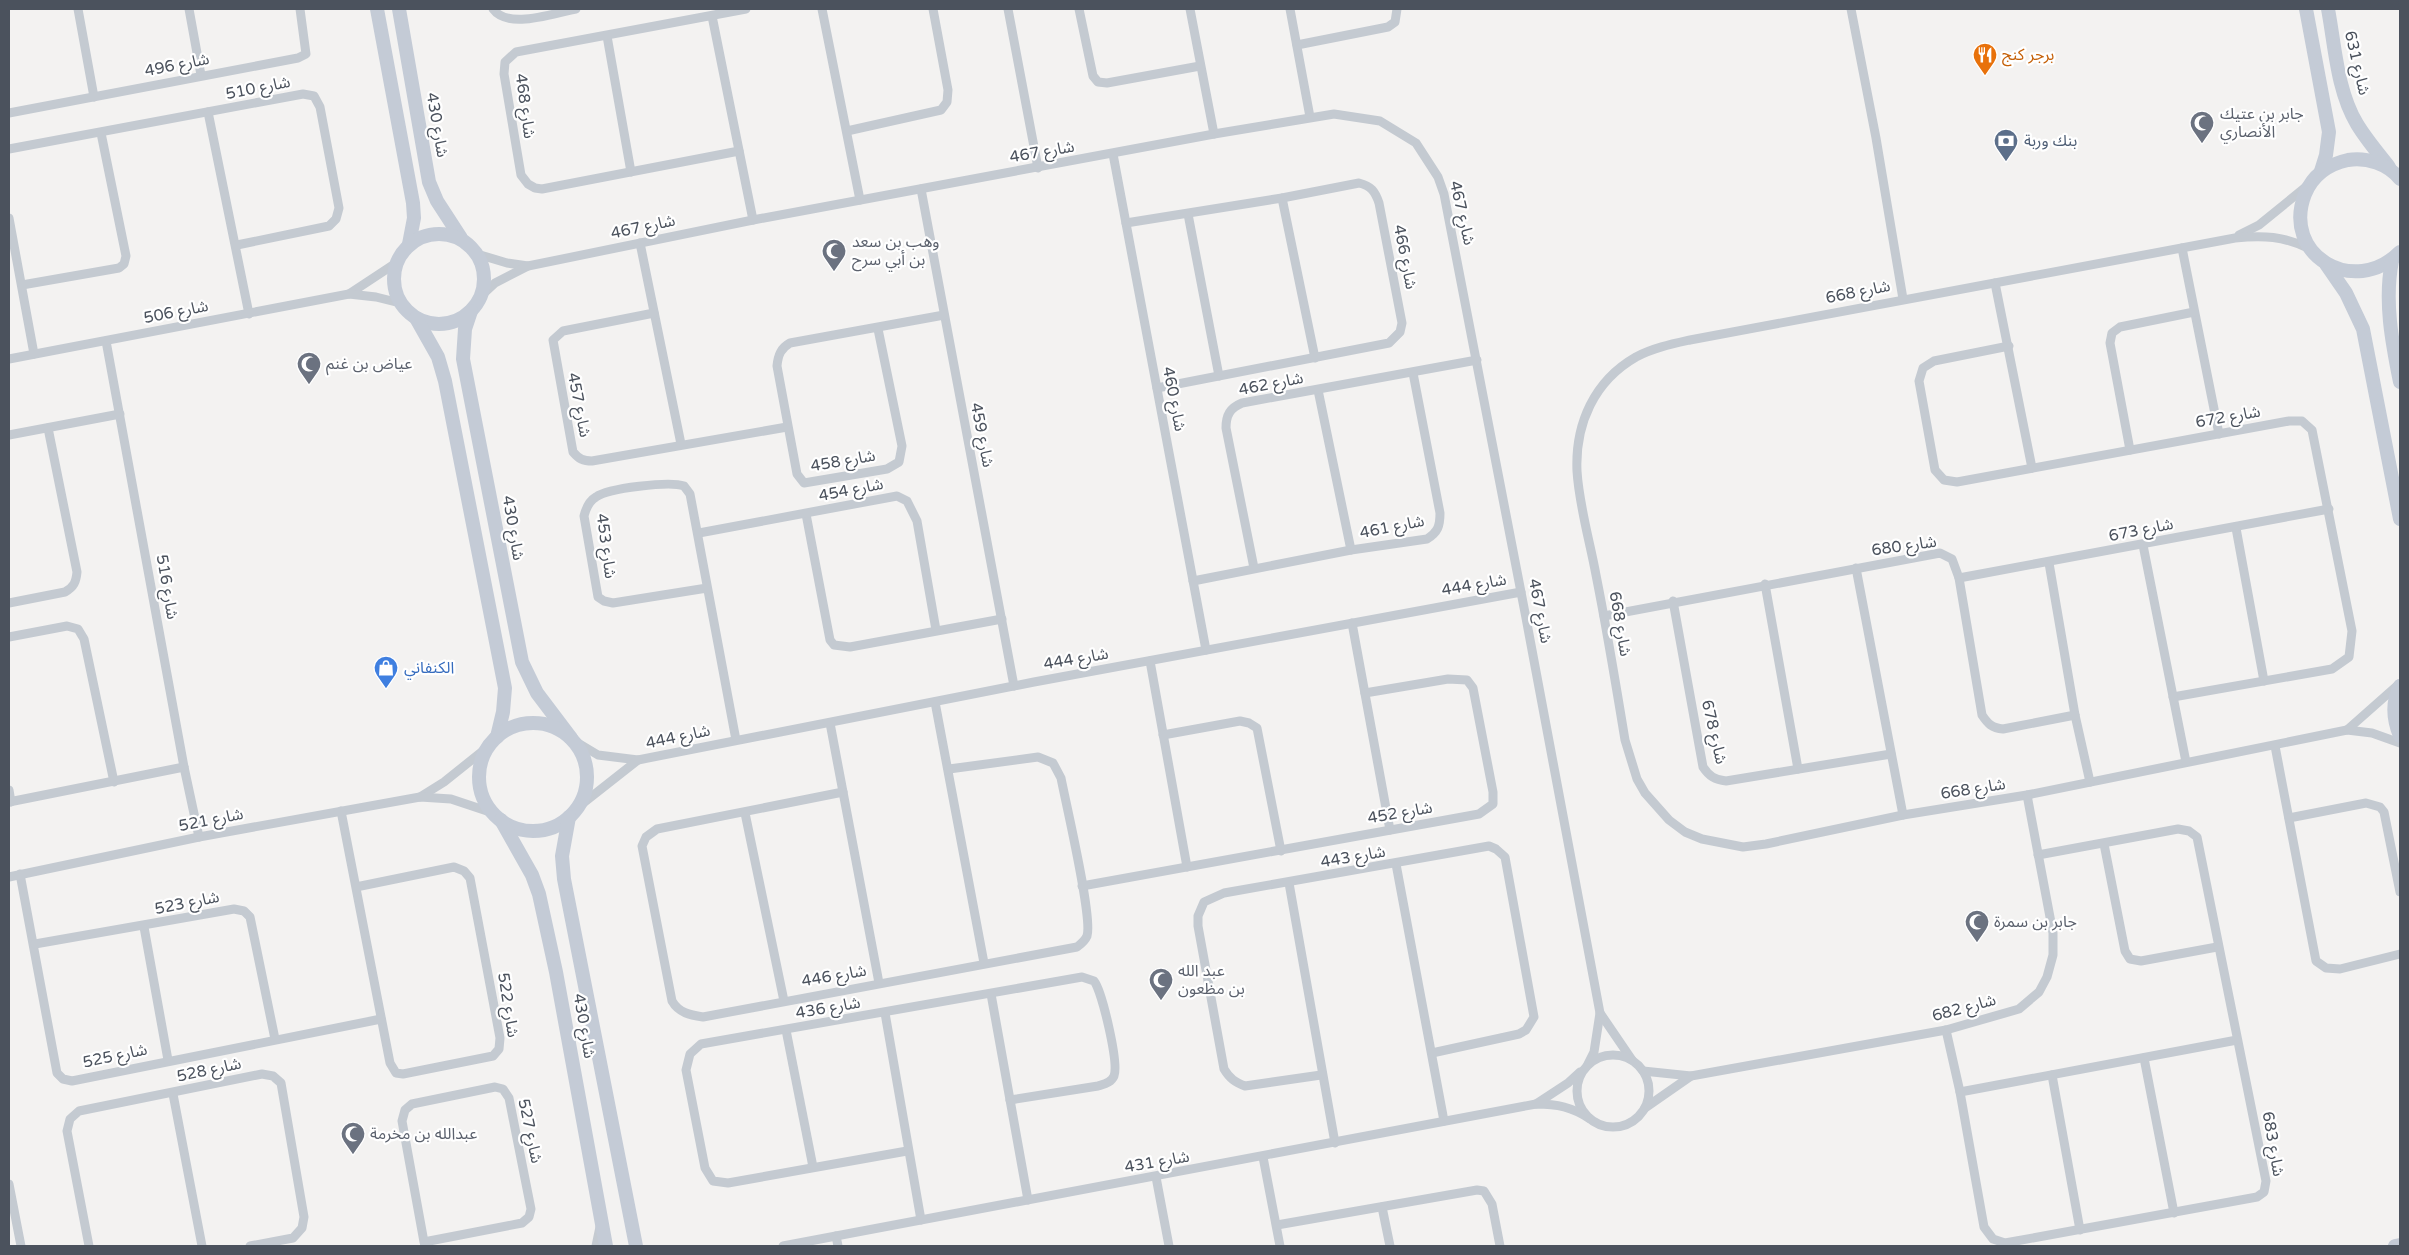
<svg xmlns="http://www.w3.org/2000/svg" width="2409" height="1255" font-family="'Varela Round','Noto Sans Arabic',sans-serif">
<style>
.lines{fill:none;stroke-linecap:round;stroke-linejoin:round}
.street{stroke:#c4cad1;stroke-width:9}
.secondary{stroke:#c4cbd6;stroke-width:14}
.labels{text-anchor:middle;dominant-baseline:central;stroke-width:4.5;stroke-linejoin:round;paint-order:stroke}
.food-label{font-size:16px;fill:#c56008;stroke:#fff;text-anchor:start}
.street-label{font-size:16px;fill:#4b525d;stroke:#fff}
.worship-label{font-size:16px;fill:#5b616d;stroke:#fff;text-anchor:start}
.service-label{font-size:16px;fill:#4e5e75;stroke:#fff;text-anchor:start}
.shop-label{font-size:16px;fill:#366cbe;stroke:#fff;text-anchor:start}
</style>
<rect width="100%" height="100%" fill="#f3f2f1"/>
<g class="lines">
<!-- street -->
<g class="street">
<polyline points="78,9 94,97"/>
<polyline points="189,9 201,75"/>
<path d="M493,9C508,30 553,13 576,9"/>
<polyline points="822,9 860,200"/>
<polyline points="1008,9 1038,168"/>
<polyline points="1079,9 1093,76 1098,82 1107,83 1200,66"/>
<polyline points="1190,9 1214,134"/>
<polyline points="1290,9 1310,117"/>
<polyline points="1851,9 1876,138 1903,299"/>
<polyline points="712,16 753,220"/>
<polyline points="607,36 631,172"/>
<polyline points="1297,45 1388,27 1395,22 1397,9"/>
<polyline points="208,112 249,314"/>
<polyline points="9,113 298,58 306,54 300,9"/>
<polyline points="847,131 941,110 947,102 948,90 933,9"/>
<polyline points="9,149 303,94 314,96 320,107 339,208 336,219 329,226 237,245"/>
<polyline points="739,151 542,189 535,188 528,184 521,175 504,74 505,62 516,52 746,9"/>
<polyline points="1113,154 1206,650"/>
<polyline points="921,189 1014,686"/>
<polyline points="1282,198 1315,358"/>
<polyline points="1188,214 1219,376"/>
<polyline points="9,218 34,354"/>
<path d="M1126,223L1282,198L1359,183C1371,186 1375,191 1379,203L1402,323L1400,332L1389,343L1157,388"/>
<polyline points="2239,235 2259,225 2307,186"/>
<polyline points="640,243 681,444"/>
<polyline points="2182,248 2219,434"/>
<path d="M2310,249C2284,236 2263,235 2235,238L1690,340C1672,344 1653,348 1636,357C1594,381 1575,424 1577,471C1579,505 1590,542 1596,575C1607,630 1616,685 1625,740L1637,779L1645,793L1669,820L1685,832L1702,839L1743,847L1766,844L1903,815L2027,795L2347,730L2372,733L2400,743"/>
<polyline points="477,254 507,263 528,266"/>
<polyline points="1995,283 2032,468"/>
<polyline points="22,285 119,268 124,264 126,256 101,133"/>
<polyline points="349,294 396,263"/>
<polyline points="481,296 495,283 528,266 753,220 1214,134 1334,114 1380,121 1416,143 1438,177 1444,194 1526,618 1600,1013 1594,1052 1588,1064"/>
<path d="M654,313L563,331L553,340L573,452C579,459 583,461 592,461L787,427"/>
<path d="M878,329L902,446L899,462L887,469L804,483L797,474L777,366C778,355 781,348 790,343L944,315"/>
<polyline points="106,341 184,767 199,837"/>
<polyline points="2009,346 1934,361 1923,368 1919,381 1935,470 1944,480 1957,482 2289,421 2302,421 2312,430 2352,631 2349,657 2332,669 2173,697"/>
<polyline points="9,359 349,294 376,297 400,303"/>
<polyline points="1318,390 1351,550"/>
<polyline points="9,435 120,414"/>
<polyline points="2130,450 2110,343 2112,333 2120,327 2194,312"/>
<polyline points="806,514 830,640 834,645 850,647 1002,619"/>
<polyline points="2236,528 2264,681"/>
<polyline points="699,533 897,496 907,501 917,521 936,630"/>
<polyline points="2143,545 2186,762"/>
<polyline points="2049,563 2075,715 2090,782"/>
<path d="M1254,568L1226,428C1226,415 1230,408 1242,403L1477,360"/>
<polyline points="1856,568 1903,815"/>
<polyline points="1959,578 2329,509"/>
<path d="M1193,581L1351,550L1427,539C1438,532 1440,526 1440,513L1413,373"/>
<polyline points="1765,584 1798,769"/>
<path d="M707,588L613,603L604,601L598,597L584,516C586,508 589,501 596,497C608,488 670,481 684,486L690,494L736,740"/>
<path d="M1673,601L1703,767C1709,776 1715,780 1726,781L1891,754"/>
<path d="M9,603L65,592C74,587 76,582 77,572L48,428"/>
<path d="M1604,616L1940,553L1952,559L1959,578L1982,715C1988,724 1992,728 2003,729L2075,715"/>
<polyline points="1352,623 1390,830"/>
<polyline points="9,637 67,626 78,629 84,639 114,782"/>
<polyline points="1150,661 1187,867"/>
<polyline points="935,702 984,963"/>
<polyline points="830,723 879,983"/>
<polyline points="2347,730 2399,684"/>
<polyline points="1163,735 1240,721 1249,723 1257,728 1281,851"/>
<polyline points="573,740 598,755 638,760 1034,682 1521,592"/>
<polyline points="2275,746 2316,961 2326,968 2340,969 2400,954"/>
<polyline points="9,790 11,802"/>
<path d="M843,792L657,829L646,837L642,846L672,1001C679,1013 690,1015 703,1017L1077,947C1081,944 1085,941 1087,936C1093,918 1066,804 1061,778L1053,763L1038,757L949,769"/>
<polyline points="420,797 444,782 489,746"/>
<polyline points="9,802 184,767"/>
<polyline points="577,808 638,760"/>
<polyline points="341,811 390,1063 396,1073 403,1074 493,1056 499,1049 500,1038 470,878 464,871 454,867 356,887"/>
<polyline points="745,813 784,1001"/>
<polyline points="2289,818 2366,803 2380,807 2384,812 2400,892"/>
<polyline points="2104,844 2125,951 2130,959 2141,961 2217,947"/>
<polyline points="1396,864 1444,1121"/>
<polyline points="20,874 57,1073 63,1079 72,1081 381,1019"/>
<polyline points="9,877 199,837 420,797 451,799 493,813"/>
<polyline points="1289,883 1335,1143"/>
<polyline points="1082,886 1479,814 1493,804 1493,792 1473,688 1467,680 1448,679 1365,693"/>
<polyline points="144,927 168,1060"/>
<polyline points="35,944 234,909 244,911 250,917 275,1039"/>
<polyline points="991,994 1028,1200"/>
<polyline points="885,1013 921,1220"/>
<polyline points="1600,1013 1632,1060"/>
<polyline points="786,1030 813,1167"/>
<polyline points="1946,1030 1960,1092 1984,1227 1993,1239 2005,1243 2257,1197 2264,1192 2266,1181 2197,837 2189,831 2178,829 2038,855"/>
<circle cx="1613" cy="1091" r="36"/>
<polyline points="2144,1058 2174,1213"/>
<polyline points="1643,1071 1691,1076 1946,1030 2019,1009 2039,992 2047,977 2053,955 2053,933 2027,795"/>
<path d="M1321,1075L1245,1086C1235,1082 1230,1079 1224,1069L1198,926V916L1204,902L1224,893L1489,846L1496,849L1505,857L1534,1017L1526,1030L1519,1034L1432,1053"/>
<polyline points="2052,1075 2080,1230"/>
<polyline points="1960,1092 2237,1040"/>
<polyline points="173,1094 202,1246"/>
<polyline points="1536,1104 1568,1083 1580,1072"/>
<polyline points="1645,1108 1691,1076"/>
<path d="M907,1151L728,1183L713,1181L705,1168L686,1070L690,1054L701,1044L1082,977L1094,981C1102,991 1119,1063 1114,1076C1111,1083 1104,1084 1098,1086L1010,1100"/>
<polyline points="1263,1157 1280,1246"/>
<polyline points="1156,1177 1169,1246"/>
<polyline points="9,1184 21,1246"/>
<polyline points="1382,1207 1390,1246"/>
<polyline points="1277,1225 1477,1190 1484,1191 1492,1204 1500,1246"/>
<polyline points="836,1236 838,1246"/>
<polyline points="424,1242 522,1223 529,1217 531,1209 509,1098 503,1089 495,1087 412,1104 405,1110 402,1121 424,1242 425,1246"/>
<polyline points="89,1246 67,1131 70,1119 79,1111 262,1074 273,1076 281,1083 304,1217 302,1228 293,1238 250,1246"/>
<polyline points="596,1246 600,1227"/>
<path d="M783,1246L1536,1104C1557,1104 1572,1107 1590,1119"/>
</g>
<!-- secondary -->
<g class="secondary">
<polyline points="377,9 413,203 414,218 409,244"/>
<polyline points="399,9 429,182 437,201 461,238"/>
<polyline points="2306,9 2329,132 2326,155 2321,171"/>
<path d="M2328,9C2335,46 2337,91 2357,124C2366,139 2378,153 2389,167"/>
<path d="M2400,179C2388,164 2367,157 2348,160C2329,164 2313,175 2305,194C2281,255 2354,298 2400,252"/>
<circle cx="439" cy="279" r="45"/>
<path d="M2392,261C2384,301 2392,342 2400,382"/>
<polyline points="2326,264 2346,293 2363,329 2400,519"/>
<polyline points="471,311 465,329 463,359 522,662 537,693 571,738"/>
<polyline points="416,318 438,357 445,381 505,688 503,712 497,737"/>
<path d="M2400,686C2392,702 2393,719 2400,736"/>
<circle cx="533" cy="777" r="54"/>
<polyline points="569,817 562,856 564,879 636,1246"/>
<polyline points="501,820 532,875 539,894 556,972 606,1246"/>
<polyline points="2395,1246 2400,1245"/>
</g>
</g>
<!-- icons -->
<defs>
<symbol id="restaurant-pin" viewBox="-11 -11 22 30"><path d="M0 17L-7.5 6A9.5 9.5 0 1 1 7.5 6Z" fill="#e8710a" stroke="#fff"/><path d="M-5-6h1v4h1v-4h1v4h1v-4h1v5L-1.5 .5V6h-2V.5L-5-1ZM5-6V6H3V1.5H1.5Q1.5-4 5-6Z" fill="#fff"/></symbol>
<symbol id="mosque-pin" viewBox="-11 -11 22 30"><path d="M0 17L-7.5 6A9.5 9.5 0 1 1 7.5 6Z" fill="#6b7280" stroke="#fff"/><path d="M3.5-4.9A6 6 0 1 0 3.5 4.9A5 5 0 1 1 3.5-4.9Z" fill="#fff"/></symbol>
<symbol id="bank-pin" viewBox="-11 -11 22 30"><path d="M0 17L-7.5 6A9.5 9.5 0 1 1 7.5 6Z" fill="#5c6f8a" stroke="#fff"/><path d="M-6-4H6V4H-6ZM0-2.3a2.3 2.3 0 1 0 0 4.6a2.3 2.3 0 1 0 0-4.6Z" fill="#fff"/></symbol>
<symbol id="shop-pin" viewBox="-11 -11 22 30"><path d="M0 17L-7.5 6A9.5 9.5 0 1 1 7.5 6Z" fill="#3f7fe0" stroke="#fff"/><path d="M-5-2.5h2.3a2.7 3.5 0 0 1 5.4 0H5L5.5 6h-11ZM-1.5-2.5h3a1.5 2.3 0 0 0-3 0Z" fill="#fff"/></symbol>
</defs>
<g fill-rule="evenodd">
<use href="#restaurant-pin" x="1971" y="41" width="28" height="38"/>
<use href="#mosque-pin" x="2188" y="109" width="28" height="38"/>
<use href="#bank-pin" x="1992" y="127" width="28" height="38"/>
<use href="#mosque-pin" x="820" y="237" width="28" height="38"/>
<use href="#mosque-pin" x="295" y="350" width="28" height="38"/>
<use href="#shop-pin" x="372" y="654" width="28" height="38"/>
<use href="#mosque-pin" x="1963" y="908" width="28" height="38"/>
<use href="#mosque-pin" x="1147" y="966" width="28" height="38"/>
<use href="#mosque-pin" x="339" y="1120" width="28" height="38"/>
</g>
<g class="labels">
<!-- food labels -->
<g class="food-label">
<text x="2002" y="55">برجر كنج</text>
</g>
<!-- street labels -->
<g class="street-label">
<text transform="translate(2357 63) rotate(77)">شارع 631</text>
<text transform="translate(177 65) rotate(-11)">شارع 496</text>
<text transform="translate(258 88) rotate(-11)">شارع 510</text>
<text transform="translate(525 106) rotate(82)">شارع 468</text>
<text transform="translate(437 125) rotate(80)">شارع 430</text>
<text transform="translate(1042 152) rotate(-10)">شارع 467</text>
<text transform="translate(1462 213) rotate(77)">شارع 467</text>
<text transform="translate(643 227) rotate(-12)">شارع 467</text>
<text transform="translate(1405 257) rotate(79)">شارع 466</text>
<text transform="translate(1858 292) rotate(-11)">شارع 668</text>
<text transform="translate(176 312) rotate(-11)">شارع 506</text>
<text transform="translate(1271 384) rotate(-11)">شارع 462</text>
<text transform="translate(1174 399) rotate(79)">شارع 460</text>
<text transform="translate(579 405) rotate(79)">شارع 457</text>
<text transform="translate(2228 417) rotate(-10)">شارع 672</text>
<text transform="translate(982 435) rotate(79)">شارع 459</text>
<text transform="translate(843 461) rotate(-10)">شارع 458</text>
<text transform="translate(851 490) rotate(-11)">شارع 454</text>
<text transform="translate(1392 527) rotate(-11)">شارع 461</text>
<text transform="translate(513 528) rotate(80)">شارع 430</text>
<text transform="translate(2141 530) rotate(-11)">شارع 673</text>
<text transform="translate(606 546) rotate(82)">شارع 453</text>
<text transform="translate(1904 546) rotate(-8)">شارع 680</text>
<text transform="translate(1474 585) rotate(-10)">شارع 444</text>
<text transform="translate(167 587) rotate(80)">شارع 516</text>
<text transform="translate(1540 611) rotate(79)">شارع 467</text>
<text transform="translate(1620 624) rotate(80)">شارع 668</text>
<text transform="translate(1076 659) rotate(-10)">شارع 444</text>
<text transform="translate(1714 732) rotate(77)">شارع 678</text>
<text transform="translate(678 737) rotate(-12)">شارع 444</text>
<text transform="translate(1973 789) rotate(-9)">شارع 668</text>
<text transform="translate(1400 813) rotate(-10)">شارع 452</text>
<text transform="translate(211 820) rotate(-11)">شارع 521</text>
<text transform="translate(1353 857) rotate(-10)">شارع 443</text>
<text transform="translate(187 903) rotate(-11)">شارع 523</text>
<text transform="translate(834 976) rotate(-10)">شارع 446</text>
<text transform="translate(508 1005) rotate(81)">شارع 522</text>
<text transform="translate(828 1008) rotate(-10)">شارع 436</text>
<text transform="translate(1964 1008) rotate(-15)">شارع 682</text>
<text transform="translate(584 1026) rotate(80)">شارع 430</text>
<text transform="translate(115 1056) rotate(-12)">شارع 525</text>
<text transform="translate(209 1070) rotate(-12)">شارع 528</text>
<text transform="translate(530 1131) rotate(78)">شارع 527</text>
<text transform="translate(2273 1144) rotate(80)">شارع 683</text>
<text transform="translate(1157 1162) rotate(-10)">شارع 431</text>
</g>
<!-- worship labels -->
<g class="worship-label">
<text x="2220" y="114">جابر بن عتيك<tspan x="2220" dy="18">الأنصاري</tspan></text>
<text x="852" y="242">وهب بن سعد<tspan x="852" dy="18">بن أبي سرح</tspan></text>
<text x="326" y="364">عياض بن غنم</text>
<text x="1994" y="922">جابر بن سمرة</text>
<text x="1178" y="971">عبد الله<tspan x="1178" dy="18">بن مظعون</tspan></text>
<text x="370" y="1134">عبدالله بن مخرمة</text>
</g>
<!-- service labels -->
<g class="service-label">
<text x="2024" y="141">بنك وربة</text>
</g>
<!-- shop labels -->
<g class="shop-label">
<text x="404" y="668">الكنفاني</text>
</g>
</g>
<!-- border -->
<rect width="2409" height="1255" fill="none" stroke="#4b525d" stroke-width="20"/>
</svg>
